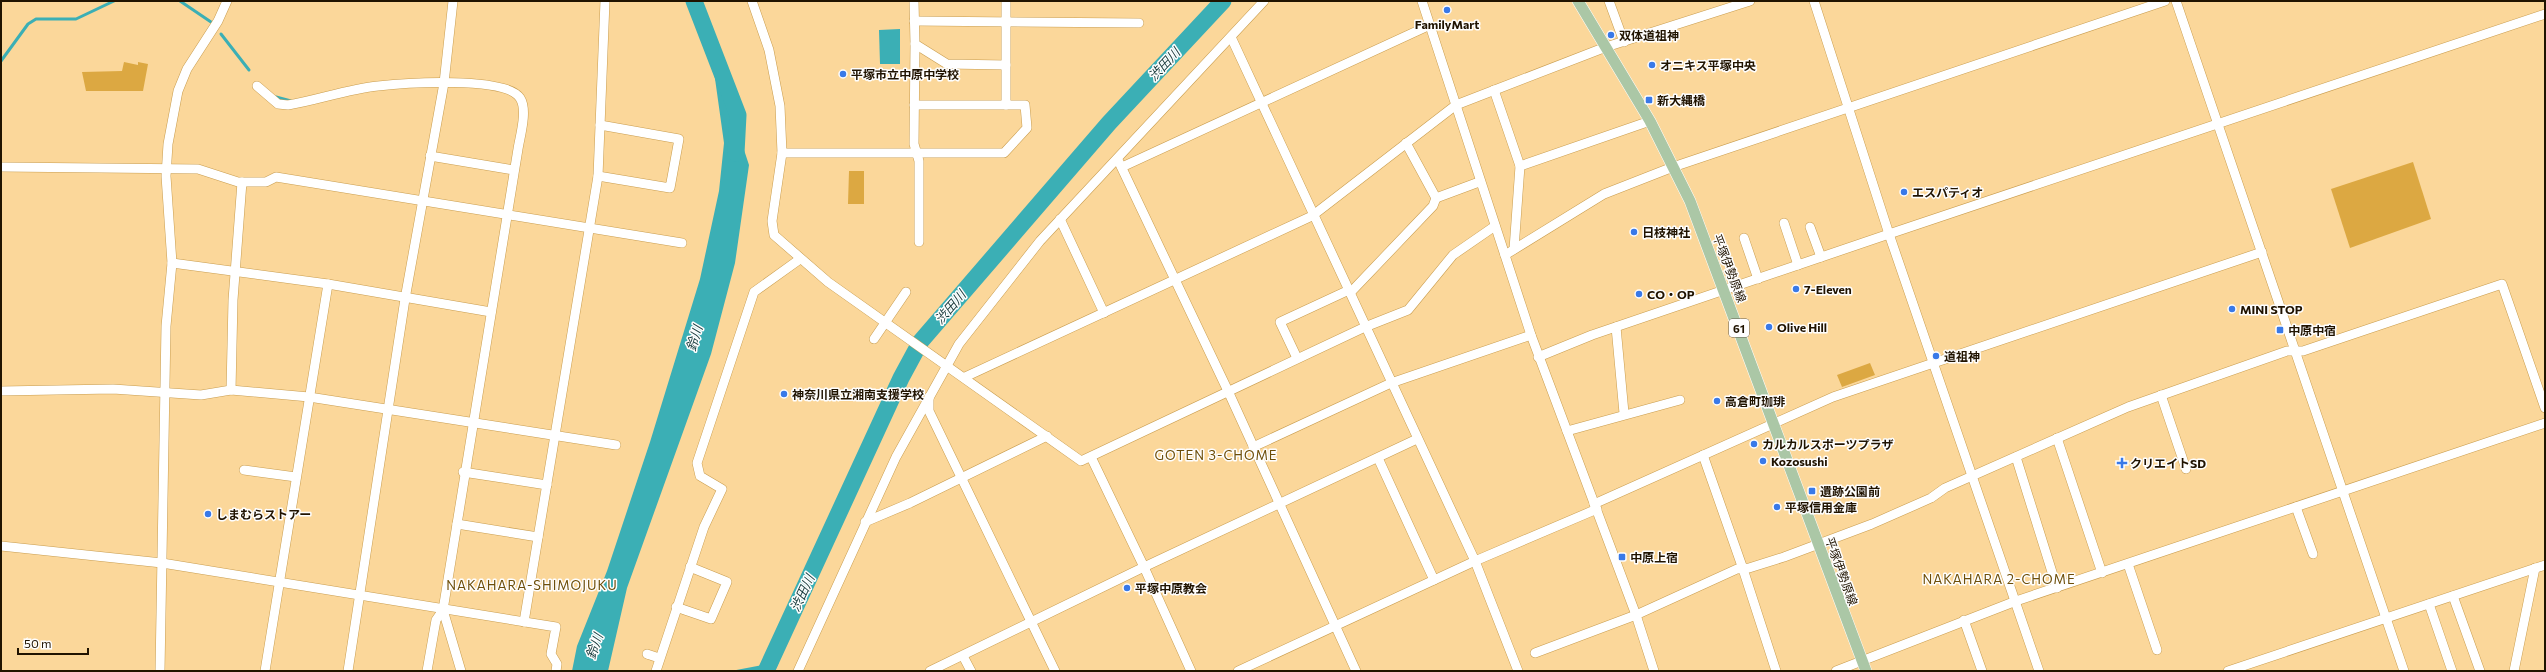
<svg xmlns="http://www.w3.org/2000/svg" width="2546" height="672" font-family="Commissioner,'Noto Sans JP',sans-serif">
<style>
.green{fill:#dca842}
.water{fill:#3bafb5}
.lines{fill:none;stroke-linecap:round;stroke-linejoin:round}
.stream{stroke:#3bafb5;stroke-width:3}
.river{stroke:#3bafb5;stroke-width:17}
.minor-casing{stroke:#c99d4e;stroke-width:10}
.major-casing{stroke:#fff;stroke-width:12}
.minor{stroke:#fff;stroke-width:9}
.major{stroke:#abc7a6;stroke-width:11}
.poi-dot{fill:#3979e8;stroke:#fefefe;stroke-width:1.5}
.labels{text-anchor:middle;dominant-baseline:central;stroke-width:3;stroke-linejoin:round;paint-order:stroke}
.shield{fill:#fefefe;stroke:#635a4c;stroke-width:1}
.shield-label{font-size:11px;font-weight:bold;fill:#201300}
.poi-label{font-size:12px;font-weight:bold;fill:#201300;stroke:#fefefe;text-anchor:start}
.street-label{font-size:12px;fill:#201300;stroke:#fefefe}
.water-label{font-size:13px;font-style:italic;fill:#193b3d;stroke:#fefefe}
.neighbourhood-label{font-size:13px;letter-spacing:1px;fill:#6d4e09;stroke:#fefefe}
</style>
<rect width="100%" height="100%" fill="#fbd79a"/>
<!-- green -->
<g class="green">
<polygon points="124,62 138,65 138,62 148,64 143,91 86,91 82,72 122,71"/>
<polygon points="2413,162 2431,219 2350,248 2331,189"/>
<polygon points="849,171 864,171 864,204 848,204"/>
<polygon points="1870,363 1875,375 1842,387 1837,375"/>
</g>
<!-- water -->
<g class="water">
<polygon points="900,29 900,64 880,64 879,30"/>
<polygon points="711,50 749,165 735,263 711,354 627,588 608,671 572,671 577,646 607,571 650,442 700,279 719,191 724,143"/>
<polygon points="779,662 775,671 731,671"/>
</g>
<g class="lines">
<!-- stream -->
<g class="stream">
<polyline points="180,1 211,22"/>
<polyline points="221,34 249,70"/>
<polyline points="1,61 28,24 36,19 76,19 114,1"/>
<polyline points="276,97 291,101"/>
</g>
<!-- river -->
<g class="river">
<polyline points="694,1 738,115 736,153"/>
<polyline points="766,671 901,378 921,341 1109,123 1223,1"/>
</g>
<defs>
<g id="minor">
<polyline points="752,1 769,50 780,106 782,153 772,221 774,235 828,282 1081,461 1365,327 1408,310 1453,255 1495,226"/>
<polyline points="914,1 915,44 947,64 1006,65"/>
<polyline points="1422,1 1531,335 1636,615 1654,671"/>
<polyline points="1609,1 1624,42"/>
<polyline points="1814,1 1889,234 2039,671"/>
<polyline points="2176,1 2404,671"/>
<polyline points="914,21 1139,23"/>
<polyline points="1231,37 1475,561 1518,671"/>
<polyline points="915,44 914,144 919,161 919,242"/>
<path d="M257,86L278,104L288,105C318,100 348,89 378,86C404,83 506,76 520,98C528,110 520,136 518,149L443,610L436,620L427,671"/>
<polyline points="1494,90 1520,166 1514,249"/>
<polyline points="1006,105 1006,1"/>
<polyline points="782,153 1004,153 1027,128 1025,105 914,105"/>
<polyline points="430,156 514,170"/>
<polyline points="1118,160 1228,391 1356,671"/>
<polyline points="1520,166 1650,121"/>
<polyline points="1,167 198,169 238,182 266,182 276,177 682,243"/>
<polyline points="1122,167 1430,25"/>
<polyline points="598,176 670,188 679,139 600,125"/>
<polyline points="1436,198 1479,182"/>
<polyline points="1060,219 1104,313"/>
<polyline points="1784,223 1798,265"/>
<polyline points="1810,227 1821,257"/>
<polyline points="1744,238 1758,279"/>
<polyline points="1505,255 1604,194 1673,167 2165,1"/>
<polyline points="172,263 328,284 491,312"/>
<polyline points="1350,293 1433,206 1436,198 1406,143"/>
<polyline points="1616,327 1624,413"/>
<polyline points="874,339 906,292"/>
<polyline points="1538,357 1592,335 1889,234 2545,14"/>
<polyline points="1297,358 1280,322 1349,290"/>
<polyline points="965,377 1312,216 1456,105 1606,47 1750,1"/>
<polyline points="231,390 233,300 242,182"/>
<polyline points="1,391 113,389 201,395 231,390 309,397 616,445"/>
<polyline points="2161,395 2186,469"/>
<polyline points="929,397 929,411 1055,671"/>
<polyline points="1567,431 1680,400"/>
<polyline points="2057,438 2102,573"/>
<polyline points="1253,447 1391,383 1531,335"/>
<polyline points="1703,455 1743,569 1776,671"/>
<polyline points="2016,457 2057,588"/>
<polyline points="1378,458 1434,580"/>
<polyline points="244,470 296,477"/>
<polyline points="463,472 547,485"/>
<polyline points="1594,504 1833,397 2262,252"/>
<polyline points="2296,507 2313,554"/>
<polyline points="865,522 910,503 1047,436"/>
<polyline points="457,524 538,537"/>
<polyline points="1,546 162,563 556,627 551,654 557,664 556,671"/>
<polyline points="2128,564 2157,650"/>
<polyline points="2453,596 2480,671"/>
<polyline points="2429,604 2452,671"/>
<polyline points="676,607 711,619 727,582 690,567"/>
<polyline points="443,610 461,671"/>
<polyline points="1964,620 1982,671"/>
<polyline points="524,622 598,176 605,1"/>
<polyline points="1535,653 1636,615 1737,569 1749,568 1784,557 1872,524 1931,498 1945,488 2128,407 2287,351 2303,351 2502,284 2545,408"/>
<polyline points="647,654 659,658"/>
<polyline points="963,656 971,671"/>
<polyline points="160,671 166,326 172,263 166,176 168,144 178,91 187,69 218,21 227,1"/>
<polyline points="265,671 328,284"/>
<polyline points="348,671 405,299 444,83 453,1"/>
<polyline points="656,671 704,527 722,489 700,476 697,463 754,292 800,259"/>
<polyline points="798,671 896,457 959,344 1040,241 1264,1"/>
<polyline points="930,671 1144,567 1091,457"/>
<polyline points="1191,671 1144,567 1417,439"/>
<polyline points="1238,671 1475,561 1597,509"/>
<polyline points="1836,671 2016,601 2545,423"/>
<polyline points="2228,671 2545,565"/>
<polyline points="2514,671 2535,568"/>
</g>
<polyline id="major" points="1578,1 1650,121 1690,201 1866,671"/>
</defs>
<!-- minor casing -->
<use href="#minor" class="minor-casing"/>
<!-- major casing -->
<use href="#major" class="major-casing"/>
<!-- minor -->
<use href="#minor" class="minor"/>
<!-- major -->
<use href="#major" class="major"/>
</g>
<!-- markers -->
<g class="poi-dot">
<circle cx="1447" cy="10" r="4"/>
<circle cx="1611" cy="35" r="4"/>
<circle cx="1652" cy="65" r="4"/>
<circle cx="843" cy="74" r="4"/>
<rect x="1645" y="96" width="8" height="8" rx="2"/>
<circle cx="1904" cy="192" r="4"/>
<circle cx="1634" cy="232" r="4"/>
<circle cx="1796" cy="289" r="4"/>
<circle cx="1639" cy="294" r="4"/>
<circle cx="2232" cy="309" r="4"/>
<circle cx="1769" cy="327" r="4"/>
<rect x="2276" y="326" width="8" height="8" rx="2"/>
<circle cx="1936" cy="356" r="4"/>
<circle cx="784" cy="394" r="4"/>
<circle cx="1717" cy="401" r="4"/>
<circle cx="1754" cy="444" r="4"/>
<circle cx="1763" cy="461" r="4"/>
<path d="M2120 457h4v4h4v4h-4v4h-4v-4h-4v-4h4z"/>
<rect x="1808" y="487" width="8" height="8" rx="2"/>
<circle cx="1777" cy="507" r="4"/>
<circle cx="208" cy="514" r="4"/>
<rect x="1618" y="553" width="8" height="8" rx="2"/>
<circle cx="1127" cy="588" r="4"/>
</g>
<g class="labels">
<!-- shield labels -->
<rect class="shield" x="1729" y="319" width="20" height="18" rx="3"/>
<g class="shield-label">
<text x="1739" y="328">61</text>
</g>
<!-- poi labels -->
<g class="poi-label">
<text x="1447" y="24" text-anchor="middle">FamilyMart</text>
<text x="1619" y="35">双体道祖神</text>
<text x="1660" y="65">オニキス平塚中央</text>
<text x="851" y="74">平塚市立中原中学校</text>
<text x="1657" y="100">新大縄橋</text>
<text x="1912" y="192">エスパティオ</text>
<text x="1642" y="232">日枝神社</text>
<text x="1804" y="289">7-Eleven</text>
<text x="1647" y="294">CO・OP</text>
<text x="2240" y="309">MINI STOP</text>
<text x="1777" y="327">Olive Hill</text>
<text x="2288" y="330">中原中宿</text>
<text x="1944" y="356">道祖神</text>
<text x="792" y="394">神奈川県立湘南支援学校</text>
<text x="1725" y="401">高倉町珈琲</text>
<text x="1762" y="444">カルカルスポーツプラザ</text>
<text x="1771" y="461">Kozosushi</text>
<text x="2130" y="463">クリエイトSD</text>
<text x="1820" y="491">遺跡公園前</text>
<text x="1785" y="507">平塚信用金庫</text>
<text x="216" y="514">しまむらストアー</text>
<text x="1630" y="557">中原上宿</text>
<text x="1135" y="588">平塚中原教会</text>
</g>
<!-- street labels -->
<g class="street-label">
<text transform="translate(1730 268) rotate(69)">平塚伊勢原線</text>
<text transform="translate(1842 571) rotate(70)">平塚伊勢原線</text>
</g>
<!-- water labels -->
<g class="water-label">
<text transform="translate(1164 64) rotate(-47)">渋田川</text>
<text transform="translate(950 307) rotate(-49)">渋田川</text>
<text transform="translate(694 338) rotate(-73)">鈴川</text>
<text transform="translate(802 593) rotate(-65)">渋田川</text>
<text transform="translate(594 646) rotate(-71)">鈴川</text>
</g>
<!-- neighbourhood labels -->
<g class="neighbourhood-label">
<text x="1216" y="455">GOTEN 3-CHOME</text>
<text x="1999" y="579">NAKAHARA 2-CHOME</text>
<text x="532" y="585">NAKAHARA-SHIMOJUKU</text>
</g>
</g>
<!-- border -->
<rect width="2546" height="672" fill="none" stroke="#201300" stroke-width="4"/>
<!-- scale -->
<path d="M18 648v6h70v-6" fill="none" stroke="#201300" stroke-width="2"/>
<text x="24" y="648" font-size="12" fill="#201300" stroke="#fefefe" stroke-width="3" paint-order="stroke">50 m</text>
</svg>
